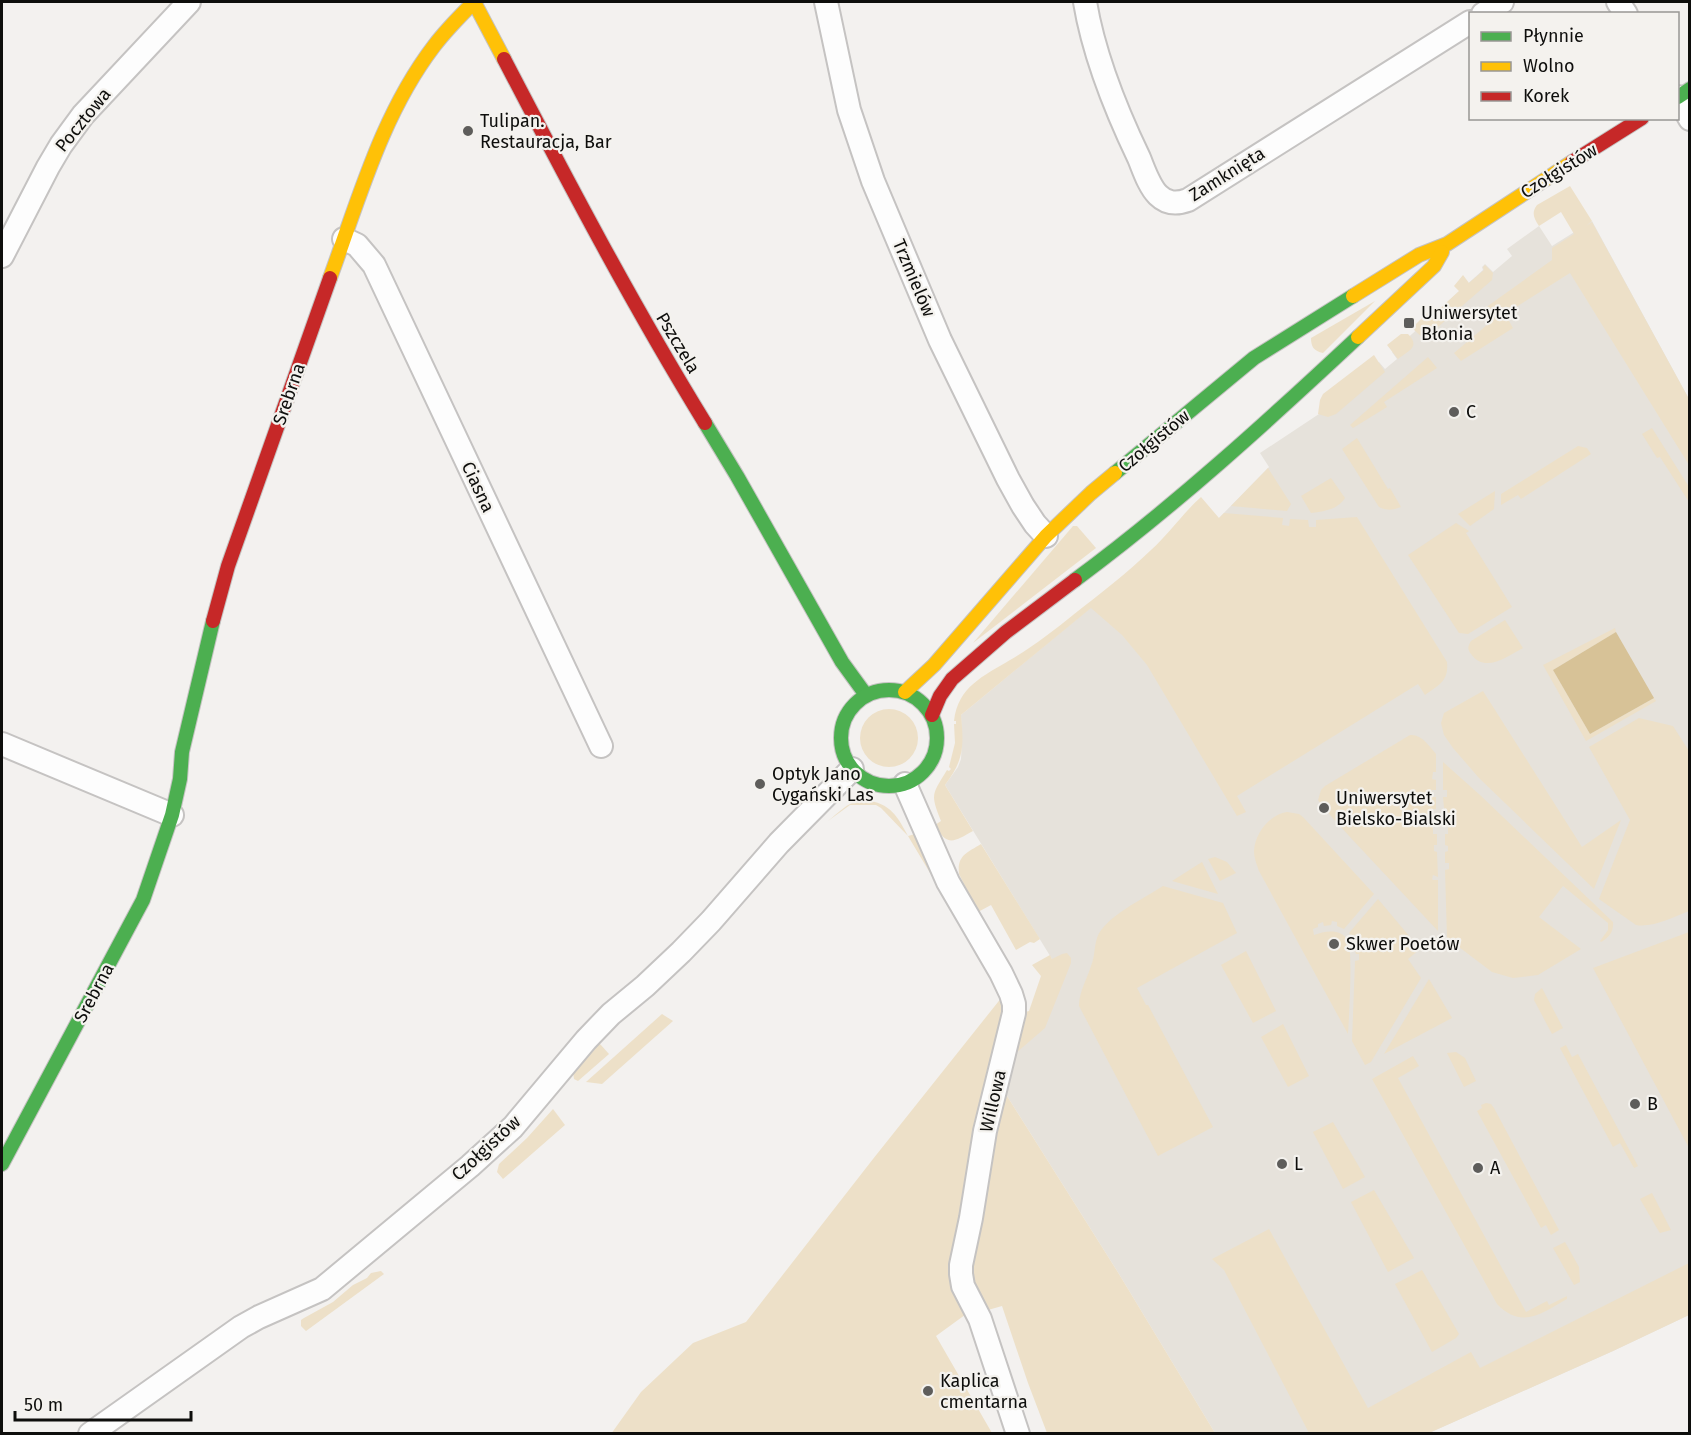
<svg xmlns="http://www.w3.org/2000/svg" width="1691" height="1435" font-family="'Fira Sans',sans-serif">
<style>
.built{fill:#e6e2db}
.green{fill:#ede0c8}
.water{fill:#d7c297}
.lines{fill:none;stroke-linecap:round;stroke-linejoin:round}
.street-casing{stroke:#c5c3c2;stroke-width:26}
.fast-casing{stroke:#c5c3c2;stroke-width:16}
.slow-casing{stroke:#c5c3c2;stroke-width:16}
.jam-casing{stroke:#c5c3c2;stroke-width:16}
.street{stroke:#fdfdfd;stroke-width:22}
.fast{stroke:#4caf50;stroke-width:14}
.slow{stroke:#ffc107;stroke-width:14}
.jam{stroke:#c62828;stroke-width:14}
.poi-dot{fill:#5e5d5b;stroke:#f4f2ee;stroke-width:2}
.labels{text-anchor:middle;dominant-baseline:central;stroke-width:4.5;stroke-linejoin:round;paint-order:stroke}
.street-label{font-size:18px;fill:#0e0e0c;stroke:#f4f2ee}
.poi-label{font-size:18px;fill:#0e0e0c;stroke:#f4f2ee;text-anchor:start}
</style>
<rect width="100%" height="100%" fill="#f3f1ef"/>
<!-- built -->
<polygon class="built" points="1592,221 1689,399 1689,1315 1613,1351 1429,1433 1215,1433 1119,1274 1002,1088 1023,1036 1052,959 945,785 958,767 961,759 962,739 961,715 1154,555 1219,518 1269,467 1260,453 1319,414 1321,411 1379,362 1385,369 1397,359 1392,352 1483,270 1482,267 1485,264 1493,272 1512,256 1507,249 1539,226 1552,246"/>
<!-- green -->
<g class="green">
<path d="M1570,186L1592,221L1586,226L1592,222L1689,399V465L1570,273L1505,314L1513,328L1461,361L1454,353L1494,319L1485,308L1552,260V248L1574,234L1561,212L1539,226C1534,218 1531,213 1537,205Z"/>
<polygon points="1485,265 1493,273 1492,280 1424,339 1412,328 1430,310 1435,313 1459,291 1454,286 1463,275 1469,283 1484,270 1483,267"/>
<path d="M1375,301L1323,353C1314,351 1311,347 1311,338Z"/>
<path d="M1401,334H1408C1421,347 1408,351 1398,359L1387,345Z"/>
<polygon points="1374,355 1385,372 1336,414 1328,417 1318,414 1320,400 1323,394"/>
<polygon points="1428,357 1437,368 1384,402 1387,407 1353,428 1350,425"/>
<polygon points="1652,428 1689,487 1689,502 1660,457 1657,458 1642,434"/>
<path d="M1357,438L1388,489L1390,488L1401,507C1393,510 1387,511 1379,507L1342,449Z"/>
<polygon points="1578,446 1587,448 1591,454 1521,499 1518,495 1501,505 1501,494"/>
<polygon points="1268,468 1291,504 1287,511 1231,506"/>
<path d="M1331,478L1345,498C1337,510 1325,511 1311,513L1301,496Z"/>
<polygon points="1495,491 1494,509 1470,526 1458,514"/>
<path d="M1201,497L1219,518L1224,513L1283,518L1282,525L1289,526L1290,519L1308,520L1309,527H1316V520L1357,517L1447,662C1449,681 1439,685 1425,695L1418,684L1237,796L1246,812L1237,816L1147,665L1122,635L1091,608L961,715C964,746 964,760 945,785L973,831C955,841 947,848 935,825L941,821C930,793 932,795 947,770L949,771L951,769L949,767L955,743L954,724H956V721H954C958,686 984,676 1010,660C1033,647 1053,631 1073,615C1100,594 1127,573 1151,550C1169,534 1183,513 1201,497Z"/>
<polygon points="1456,523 1469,531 1466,533 1512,607 1468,634 1459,633 1408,555"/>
<polygon points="1073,526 1077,526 1096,548 973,643"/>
<path d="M1505,620L1523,648C1508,656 1485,674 1471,654C1467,649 1468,646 1471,641Z"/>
<polygon points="1615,628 1616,632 1553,670 1590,734 1654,698 1656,701 1586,741 1543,665"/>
<polygon points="1483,691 1582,847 1621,820 1594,889 1479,778 1453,748 1444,735 1441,723 1444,713"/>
<circle cx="889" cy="738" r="29"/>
<path d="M1639,718L1673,726L1689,751V911C1673,917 1653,928 1636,925L1599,899L1630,820L1589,747Z"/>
<path d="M1410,735C1422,734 1429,746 1436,754V772H1433L1432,779L1436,780V790H1432V797H1436V809H1433V816H1437V827H1433V834H1437V845H1434V851L1437,852L1438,877L1433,875L1432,879L1433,880H1438V931L1350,837L1322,806L1318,800L1321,790L1325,786Z"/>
<path d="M1443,762L1480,795L1613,922C1614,931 1609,938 1601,942L1600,941L1608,930V923L1563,886L1539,917L1581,949L1538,975L1513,978L1492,972L1447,938L1445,870L1449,869V863H1445V852L1448,851V846L1445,845V834H1448V827L1445,826L1444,816L1447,815V809L1444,808L1443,797H1447V790H1443Z"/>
<path d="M860,800C888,801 896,813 908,836L915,834L948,903L908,836L881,808L876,805H850L828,821C838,813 847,803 860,800Z"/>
<path d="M1287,812L1299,814L1303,817L1374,894L1344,929L1337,926V922L1332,921L1331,925L1324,926L1323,922L1318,924V927L1313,929L1314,935C1325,931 1341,928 1348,941C1353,951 1349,1018 1348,1034L1259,871C1257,865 1254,858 1254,851C1255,833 1269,815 1287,812Z"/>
<path d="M981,844L1040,939L1034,943L1030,942L1016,950L991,905L978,912L959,874C957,855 967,853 981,844Z"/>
<polygon points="1215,857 1227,862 1236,873 1220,881 1208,859"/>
<polygon points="1202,862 1218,894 1172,881"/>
<path d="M1163,886L1223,903L1237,933L1137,988L1146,1005H1148L1213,1127L1158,1156L1079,1006C1079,992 1087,979 1091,966C1095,957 1094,947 1097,938C1104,917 1145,898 1163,886Z"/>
<polygon points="1378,899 1420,949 1408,959 1421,978 1371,1062 1365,1065 1352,1041 1355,961 1359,960 1359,954 1356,954 1355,951 1359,951 1359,945 1355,945 1355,942 1358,941 1355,935 1352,937 1349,933"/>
<polygon points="1689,932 1690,932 1689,1148 1593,968"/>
<polygon points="1246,951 1276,1011 1253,1023 1221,965"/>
<path d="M1067,953L1071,958V963L1045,1028L1016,1053L1002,1088L1119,1274L1215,1433H1047L1028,1383L1002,1306L988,1310C976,1295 967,1287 966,1267L990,1133L1021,1013L1029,1011L1041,976L1032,965L1050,955L1052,959L1062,954Z"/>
<polygon points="1429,979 1452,1018 1384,1054"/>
<polygon points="1542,988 1563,1028 1552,1034 1534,1000 1535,994"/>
<polygon points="1002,997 1007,1013 981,1132 969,1312 936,1336 992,1433 611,1434 641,1392 693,1343 746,1322 873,1159"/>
<polygon points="662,1014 673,1021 602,1084 586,1082"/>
<polygon points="1283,1024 1309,1076 1288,1087 1261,1037"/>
<polygon points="597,1044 600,1044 609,1054 578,1081 574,1079 573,1072"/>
<polygon points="1566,1045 1572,1057 1578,1054 1638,1166 1634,1168 1620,1143 1613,1147 1560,1048"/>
<polygon points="1456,1052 1465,1058 1476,1081 1464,1087 1447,1053"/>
<path d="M1413,1056L1419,1066L1398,1078L1526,1312L1547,1301L1549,1305L1567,1296V1299C1542,1313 1522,1330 1497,1304L1372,1079Z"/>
<polygon points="1486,1103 1491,1104 1494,1108 1559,1230 1551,1235 1546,1225 1541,1228 1477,1111 1482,1108 1481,1105"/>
<polygon points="553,1109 565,1125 503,1179 497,1172 499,1164 527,1138"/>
<polygon points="1333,1122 1365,1177 1343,1189 1313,1132"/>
<polygon points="1374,1190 1414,1258 1388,1272 1351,1202"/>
<polygon points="1652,1193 1671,1230 1660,1233 1658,1230 1640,1199"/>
<polygon points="1269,1229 1368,1408 1471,1352 1480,1368 1689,1263 1689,1315 1613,1351 1429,1433 1309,1433 1224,1270 1212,1259"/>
<polygon points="1565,1242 1579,1267 1580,1282 1574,1285 1553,1248"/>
<polygon points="1422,1270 1459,1334 1456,1338 1432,1352 1395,1284"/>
<polygon points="381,1271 384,1274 306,1331 301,1326 301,1320 304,1318 333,1302 353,1285 367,1278 371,1273"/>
</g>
<!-- water -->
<polygon class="water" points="1616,632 1654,698 1590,734 1553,670"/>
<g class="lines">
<defs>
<g id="street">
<polyline points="826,2 849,110 873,181 940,340 1008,479 1023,506 1035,524 1046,536"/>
<path d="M1085,2C1094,56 1115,108 1139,158C1144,170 1149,186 1158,195C1167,204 1177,204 1188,200L1470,22"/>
<polyline points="1618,2 1626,14"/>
<polyline points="1483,14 1502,2"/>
<polyline points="1678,97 1690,119"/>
<polyline points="344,239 357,245 374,265 601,746"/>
<polyline points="2,256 48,167 61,145 83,115 189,2"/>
<polyline points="2,744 172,815"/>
<polyline points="905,784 948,882 1001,973 1011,994 1014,1004 1014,1013 985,1131 971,1218 961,1265 961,1274 963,1286 980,1319 1018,1434"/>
<polyline points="90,1434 241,1327 259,1317 322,1289 470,1166 513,1127 586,1040 611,1014 645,986 681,952 711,921 779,843 852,769"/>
</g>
<g id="fast">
<polyline points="1678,97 1690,89"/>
<polyline points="705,423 737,476 842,662 866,695"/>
<polyline points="1115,473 1254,358 1353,296"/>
<path d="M1075,580C1175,506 1267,422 1358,337"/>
<circle cx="889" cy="738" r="48"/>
<polyline points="2,1164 143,900 172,815 180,779 182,752 213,621"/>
</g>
<g id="slow">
<path d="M330,278C359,199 382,114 434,46C446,30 460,16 474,2L504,59"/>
<polyline points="1353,296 1419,255 1447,244 1572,162"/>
<polyline points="1358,337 1434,266 1442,252"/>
<polyline points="905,692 934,665 1046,536 1091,493 1115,473"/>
</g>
<g id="jam">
<path d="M504,59C568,182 632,304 705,423"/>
<polyline points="1572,162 1642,118"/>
<polyline points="213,621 228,566 330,278"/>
<polyline points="932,715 940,696 952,679 1006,632 1075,580"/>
</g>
</defs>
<!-- street casing -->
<use href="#street" class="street-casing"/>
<!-- fast casing -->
<use href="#fast" class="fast-casing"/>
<!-- slow casing -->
<use href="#slow" class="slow-casing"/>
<!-- jam casing -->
<use href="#jam" class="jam-casing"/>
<!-- street -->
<use href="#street" class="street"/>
<!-- fast -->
<use href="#fast" class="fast"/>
<!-- slow -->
<use href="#slow" class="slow"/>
<!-- jam -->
<use href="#jam" class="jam"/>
</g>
<!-- markers -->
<g class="poi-dot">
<circle cx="468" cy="131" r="6"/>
<rect x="1403" y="317" width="12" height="12" rx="3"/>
<circle cx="1454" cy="412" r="6"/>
<circle cx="760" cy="784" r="6"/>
<circle cx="1324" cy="808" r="6"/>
<circle cx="1334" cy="944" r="6"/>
<circle cx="1635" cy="1104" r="6"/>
<circle cx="1282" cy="1164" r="6"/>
<circle cx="1478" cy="1168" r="6"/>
<circle cx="928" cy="1391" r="6"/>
</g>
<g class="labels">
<!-- street labels -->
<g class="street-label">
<text transform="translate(83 120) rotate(-51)">Pocztowa</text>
<text transform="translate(1559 171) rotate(-32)">Czołgistów</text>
<text transform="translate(1227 174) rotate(-32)">Zamknięta</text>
<text transform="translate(914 278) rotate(67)">Trzmielów</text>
<text transform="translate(678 343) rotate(59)">Pszczela</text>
<text transform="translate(289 394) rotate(-71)">Srebrna</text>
<text transform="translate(1154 441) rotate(-40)">Czołgistów</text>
<text transform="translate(478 487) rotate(65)">Ciasna</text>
<text transform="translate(94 993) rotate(-62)">Srebrna</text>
<text transform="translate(993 1101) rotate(-77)">Willowa</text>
<text transform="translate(486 1148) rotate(-43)">Czołgistów</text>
</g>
<!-- poi labels -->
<g class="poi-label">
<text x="480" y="121">Tulipan.<tspan x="480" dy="21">Restauracja, Bar</tspan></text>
<text x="1421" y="313">Uniwersytet<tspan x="1421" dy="21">Błonia</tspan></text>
<text x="1466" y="412">C</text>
<text x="772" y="774">Optyk Jano<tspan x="772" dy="21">Cygański Las</tspan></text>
<text x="1336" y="798">Uniwersytet<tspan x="1336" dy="21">Bielsko-Bialski</tspan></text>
<text x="1346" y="944">Skwer Poetów</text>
<text x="1647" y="1104">B</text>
<text x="1294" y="1164">L</text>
<text x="1490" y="1168">A</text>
<text x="940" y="1381">Kaplica<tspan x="940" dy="21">cmentarna</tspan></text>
</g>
</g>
<!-- border -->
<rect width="1691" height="1435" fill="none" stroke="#0e0e0c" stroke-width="6"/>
<!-- legend -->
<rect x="1469" y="12" width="210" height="108" fill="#f4f2ee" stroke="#989794" stroke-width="1.5"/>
<rect x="1481" y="32" width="30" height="9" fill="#4caf50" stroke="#989794" stroke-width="1.5"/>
<text x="1523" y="42" font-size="18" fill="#0e0e0c">Płynnie</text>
<rect x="1481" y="62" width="30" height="9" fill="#ffc107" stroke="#989794" stroke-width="1.5"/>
<text x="1523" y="72" font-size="18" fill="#0e0e0c">Wolno</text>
<rect x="1481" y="92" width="30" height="9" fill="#c62828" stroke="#989794" stroke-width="1.5"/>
<text x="1523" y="102" font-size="18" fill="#0e0e0c">Korek</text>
<!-- scale -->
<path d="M15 1411v9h176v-9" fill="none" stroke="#0e0e0c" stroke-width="3"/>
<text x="24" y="1411" font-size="18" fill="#0e0e0c" stroke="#f4f2ee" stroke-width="4.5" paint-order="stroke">50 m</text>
</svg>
